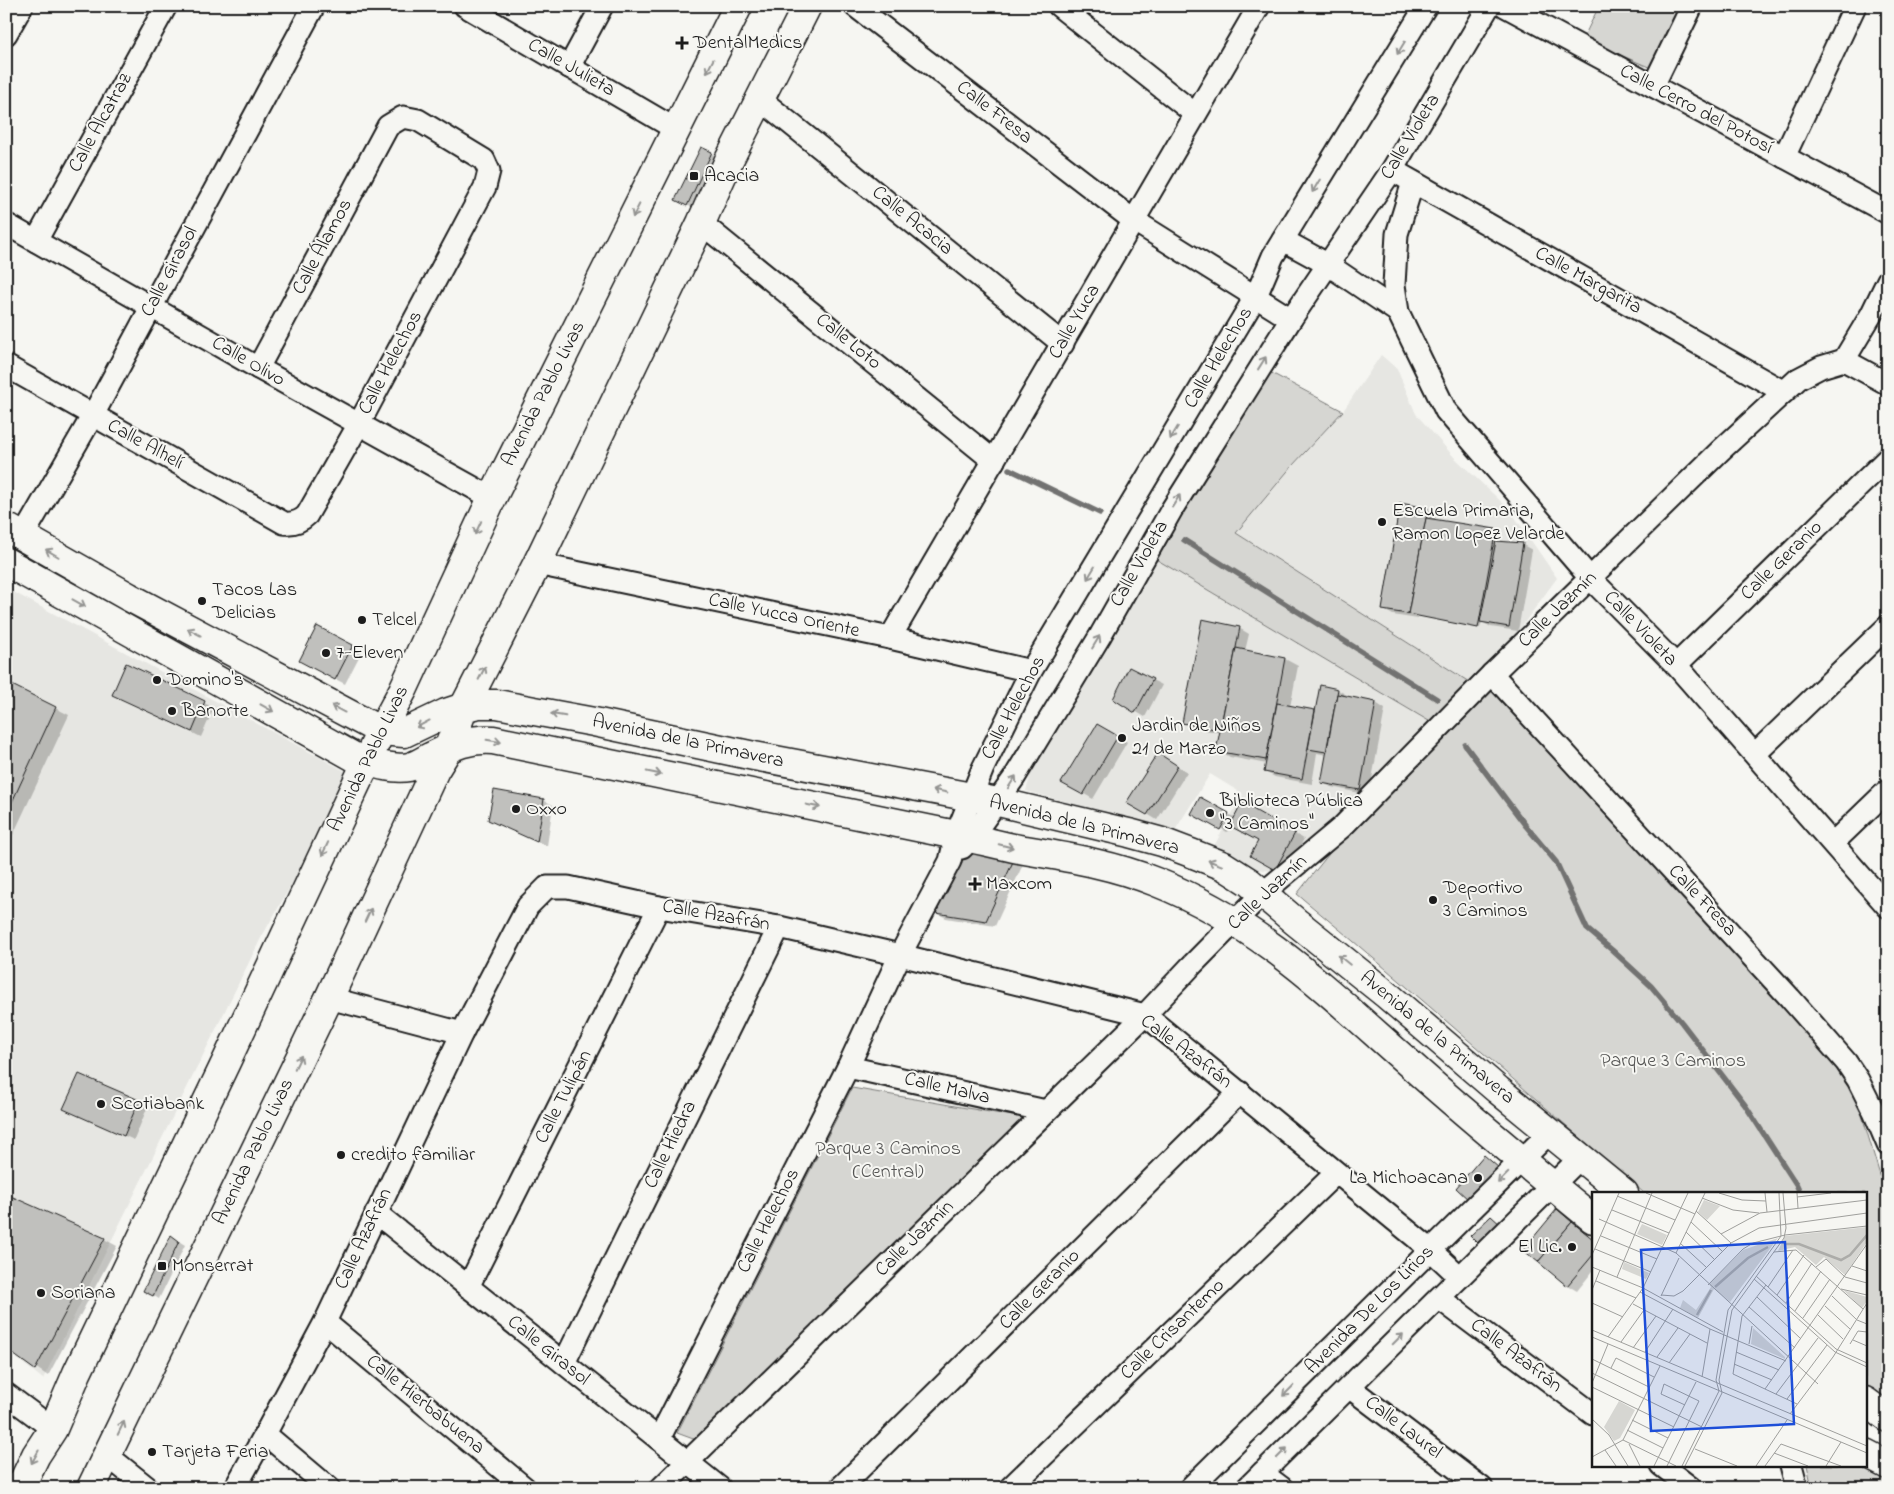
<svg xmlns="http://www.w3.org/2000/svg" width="1894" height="1494" font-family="'Indie Flower',sans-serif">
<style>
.built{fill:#e6e6e2}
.green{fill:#d6d6d2;stroke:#797977}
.shadow{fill:#0003}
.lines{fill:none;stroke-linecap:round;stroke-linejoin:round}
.stream{stroke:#727271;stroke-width:5.5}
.building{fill:#c0c0bd;stroke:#1c1c1c}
.street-casing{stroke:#1c1c1c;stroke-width:25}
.secondary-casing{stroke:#1c1c1c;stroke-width:31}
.street{stroke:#f6f6f2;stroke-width:21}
.secondary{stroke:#f6f6f2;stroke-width:28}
.oneway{stroke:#949492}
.poi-dot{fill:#1c1c1c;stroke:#f6f6f2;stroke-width:2}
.labels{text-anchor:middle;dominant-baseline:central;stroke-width:4;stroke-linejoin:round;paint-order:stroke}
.poi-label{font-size:20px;fill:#1c1c1c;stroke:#f6f6f2;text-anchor:start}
.street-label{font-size:20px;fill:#1c1c1c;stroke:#f6f6f2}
.park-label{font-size:20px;fill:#545453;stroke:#f6f6f2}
.inset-river{fill:none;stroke:#acaca9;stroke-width:2.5}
.inset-road{fill:none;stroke:#9f9f9c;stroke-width:1}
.view{fill:#1d4ed8;fill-opacity:0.15;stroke:#1d4ed8;stroke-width:2.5}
.inset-edge{fill:none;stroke:#1c1c1c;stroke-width:2.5}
</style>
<rect width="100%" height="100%" fill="#f6f6f2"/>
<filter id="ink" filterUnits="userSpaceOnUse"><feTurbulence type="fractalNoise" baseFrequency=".02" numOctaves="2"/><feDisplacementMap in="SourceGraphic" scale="10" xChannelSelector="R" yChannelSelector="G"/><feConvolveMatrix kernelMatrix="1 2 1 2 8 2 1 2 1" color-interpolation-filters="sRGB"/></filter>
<g filter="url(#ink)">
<!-- built -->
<g class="built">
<polygon points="1381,355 1397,369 1416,414 1454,457 1510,510 1557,578 1477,687 1236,533 1292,466 1343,411"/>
<polygon points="1154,558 1444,730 1279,872 1257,869 1214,846 1243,794 1210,774 1174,832 1026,791 1031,773"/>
<polygon points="6,588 354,776 262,936 43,1379 6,1350"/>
</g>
<!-- green -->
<g class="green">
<polygon points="1599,6 1681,6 1651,68 1583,39"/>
<path d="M1262,368L1343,411L1292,466L1236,533L1477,687L1447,728L1495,687L1832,1058L1848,1084L1861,1112L1888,1202V1400L1865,1384V1193H1644C1528,1093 1414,991 1297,894L1340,840L1444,730L1154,558Z"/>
<polygon points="852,1088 1024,1118 696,1440 677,1433"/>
<polygon points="1807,1465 1859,1465 1869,1472 1888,1480 1888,1488 1812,1488"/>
</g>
<!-- shadow -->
<g class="shadow">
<polygon points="702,149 718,157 693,208 676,200"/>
<polygon points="1427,509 1436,514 1435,520 1496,530 1498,532 1496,542 1523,545 1532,550 1518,631 1491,627 1482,622 1480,628 1418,616 1418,619 1393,615 1384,610"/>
<polygon points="317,627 362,651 345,684 310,666"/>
<polygon points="1239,628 1249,634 1245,651 1285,659 1298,666 1290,707 1316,712 1338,690 1347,695 1347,698 1376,703 1385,709 1369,795 1331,787 1322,782 1327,755 1317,753 1312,784 1275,777 1265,772 1267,764 1230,757 1218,750 1221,733 1193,728 1184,722"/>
<polygon points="127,664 214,708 201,737 123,699"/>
<polygon points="1130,669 1162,685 1145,717 1115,699"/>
<polygon points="6,683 69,715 6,850"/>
<polygon points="1098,725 1127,742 1093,799 1063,782"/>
<polygon points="1168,760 1187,772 1157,820 1128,802"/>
<polygon points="1201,799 1236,818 1243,805 1304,839 1285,874 1252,856 1260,841 1231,825 1227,832 1193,813"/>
<polygon points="543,800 553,805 547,846 489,820"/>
<polygon points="966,847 1024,862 995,926 946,918 937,913"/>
<polygon points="80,1075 148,1106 134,1140 65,1109"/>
<polygon points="1557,1211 1593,1238 1593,1271 1577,1291 1567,1285"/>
<polygon points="172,1237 185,1245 159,1299 145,1290"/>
<polygon points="104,1239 117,1246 48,1376 6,1347"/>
</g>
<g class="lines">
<!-- stream -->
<g class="stream">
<polyline points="1009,469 1100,513"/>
<polyline points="1184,540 1437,699"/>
<polyline points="1465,745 1526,826 1556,862 1587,929 1612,950 1651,986 1682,1023 1745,1105 1796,1184 1800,1193"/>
</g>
</g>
<!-- building -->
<g class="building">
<polygon points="701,147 712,152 687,206 675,200"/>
<polygon points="1400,503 1428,508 1408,614 1382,610"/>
<polygon points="1426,518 1496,529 1478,628 1408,614"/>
<polygon points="1496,541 1523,543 1509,627 1480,622"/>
<polygon points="1202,619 1240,627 1220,730 1182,723"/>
<polygon points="317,626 353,645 335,680 299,661"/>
<polygon points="1236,648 1285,658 1266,760 1216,751"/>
<polygon points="126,663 205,701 192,732 112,695"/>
<polygon points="1129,667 1153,679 1135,713 1113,699"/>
<polygon points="6,682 56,707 6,815"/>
<polygon points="1320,685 1338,689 1326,752 1308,749"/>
<polygon points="1337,694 1376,702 1360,790 1321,783"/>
<polygon points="1277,703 1315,710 1302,779 1264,772"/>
<polygon points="1097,724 1118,736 1083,795 1061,783"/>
<polygon points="1158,753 1178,766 1147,815 1126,803"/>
<polygon points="494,790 544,799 537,842 488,820"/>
<polygon points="1200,797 1229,813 1220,830 1191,814"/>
<polygon points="1242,803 1295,833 1275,870 1250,856 1258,841 1230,826"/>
<polygon points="965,846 1016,855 986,921 936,913"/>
<polygon points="79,1074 139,1100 124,1136 63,1109"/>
<polygon points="1484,1155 1499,1168 1471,1202 1456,1188"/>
<polygon points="6,1194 105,1238 35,1370 6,1349"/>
<polygon points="1557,1209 1572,1222 1538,1262 1523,1250"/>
<polygon points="1491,1216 1502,1226 1481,1247 1470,1236"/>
<polygon points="1572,1222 1593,1239 1593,1255 1567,1286 1538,1262"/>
<polygon points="171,1235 179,1241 153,1296 143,1291"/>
</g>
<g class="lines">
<defs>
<g id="street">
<polyline points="465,6 677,130"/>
<polyline points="855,6 1133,220 1291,319"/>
<polyline points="1059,6 1195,114"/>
<polyline points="1505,6 1888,213"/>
<polyline points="6,34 22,6"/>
<polyline points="569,67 602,6"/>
<polyline points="1653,86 1692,6"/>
<polyline points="760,99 1063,344"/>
<polyline points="1784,157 1855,6"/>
<polyline points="1401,175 1784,392"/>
<polyline points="1413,182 1397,234 1394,285 1398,312 1446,411 1590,578 1676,665 1888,907"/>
<polyline points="701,223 994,461"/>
<polyline points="6,224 258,368 492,498"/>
<polyline points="1283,240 1327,264 1398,312"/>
<polyline points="36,241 166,6"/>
<polyline points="1844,360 1888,384"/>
<path d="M6,366L284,523C293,524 300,522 307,515L359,424L485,187L489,171L484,160L418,120L403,117L388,126L258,368"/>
<polyline points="23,536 93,415 314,6"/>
<polyline points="537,564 890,638 1031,671"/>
<polyline points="890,638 1259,6"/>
<polyline points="1676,665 1888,458"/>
<polyline points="1492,674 1790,998 1846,1062 1858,1080 1874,1112 1888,1145"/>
<polyline points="1755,754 1888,626"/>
<polyline points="1833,843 1888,790"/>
<polyline points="962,848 971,838 1014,778 1100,636 1172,509 1291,319 1392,170 1489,6"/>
<polyline points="329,998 462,1033"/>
<polyline points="848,1067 1046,1111"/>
<polyline points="376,1213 720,1488"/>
<polyline points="468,1287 659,907"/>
<polyline points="1439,1298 1593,1414"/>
<polyline points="325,1322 525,1488"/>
<polyline points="564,1363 779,927"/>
<polyline points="1349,1387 1482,1488"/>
<polyline points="6,1394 53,1429"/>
<polyline points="265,1434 329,1488"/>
<polyline points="659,1439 848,1067 900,955 950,861 956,835 983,768 1031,671 1256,296 1273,256 1426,6"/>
<polyline points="108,1456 148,1488"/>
<polyline points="1661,1465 1691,1488"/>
<polyline points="1791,1465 1797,1488"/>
<polyline points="1262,1473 1282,1488"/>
<polyline points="235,1488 265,1434 325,1322 462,1033 528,906 547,887 568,887 659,907 779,927 900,955 1145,1015 1431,1250 1460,1277"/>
<polyline points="661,1488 1145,1015 1191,966 1263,893 1342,827 1492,674 1721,450 1784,392 1798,379 1821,367 1844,360 1871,315 1888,280"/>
<polyline points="840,1488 1240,1092"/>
<polyline points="1010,1488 1336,1173"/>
<polyline points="1190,1488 1550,1132"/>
<polyline points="1247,1488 1581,1157"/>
</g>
<g id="secondary">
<polyline points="6,527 129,597 381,731 404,733 446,713 464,707 479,704 497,704 594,722 754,756 998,802 1129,833 1162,842 1191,853 1224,866 1249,882 1296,922 1387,995 1498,1090 1624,1193"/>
<path d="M6,562L356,758C373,763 391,770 409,767C417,765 423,761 430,757C451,747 468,738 493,740L956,835C977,839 998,845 1019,849C1066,857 1112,864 1156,882C1260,923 1330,994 1412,1066C1471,1119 1532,1169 1593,1219"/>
<polyline points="1865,1401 1888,1418"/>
<polyline points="1865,1453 1888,1465"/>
<polyline points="20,1488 36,1455 53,1429 77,1373 226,1062 381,731 403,690 492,498 738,6"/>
<polyline points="91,1488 329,998 435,770 448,749 464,707 537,564 701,223 729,160 807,6"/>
</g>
</defs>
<!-- street casing -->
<use href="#street" class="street-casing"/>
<!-- secondary casing -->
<use href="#secondary" class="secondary-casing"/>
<!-- street -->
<use href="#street" class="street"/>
<!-- secondary -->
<use href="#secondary" class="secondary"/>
</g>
<!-- one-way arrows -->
<defs><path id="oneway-shaft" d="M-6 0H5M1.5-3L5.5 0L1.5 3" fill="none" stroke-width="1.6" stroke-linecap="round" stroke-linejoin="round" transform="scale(1.25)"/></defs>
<g class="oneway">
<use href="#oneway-shaft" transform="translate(1401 48) rotate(121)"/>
<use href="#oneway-shaft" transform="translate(710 66) rotate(117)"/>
<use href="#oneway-shaft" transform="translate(1316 186) rotate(121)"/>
<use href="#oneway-shaft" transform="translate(636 211) rotate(117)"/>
<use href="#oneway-shaft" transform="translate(1262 363) rotate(-58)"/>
<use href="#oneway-shaft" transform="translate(1174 433) rotate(121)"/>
<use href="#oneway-shaft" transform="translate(1176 501) rotate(-58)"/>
<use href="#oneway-shaft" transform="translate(478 528) rotate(115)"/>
<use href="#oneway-shaft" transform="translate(52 553) rotate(-150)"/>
<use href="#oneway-shaft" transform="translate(1091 573) rotate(121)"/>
<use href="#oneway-shaft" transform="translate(79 603) rotate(29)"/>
<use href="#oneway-shaft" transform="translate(194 632) rotate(-152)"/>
<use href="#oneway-shaft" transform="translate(1096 642) rotate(-59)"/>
<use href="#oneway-shaft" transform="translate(482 673) rotate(-63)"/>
<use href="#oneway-shaft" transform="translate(267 708) rotate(29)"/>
<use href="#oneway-shaft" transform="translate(338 709) rotate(-152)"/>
<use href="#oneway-shaft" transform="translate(558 715) rotate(-170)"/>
<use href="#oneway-shaft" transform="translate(423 724) rotate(152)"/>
<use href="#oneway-shaft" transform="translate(494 741) rotate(9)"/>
<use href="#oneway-shaft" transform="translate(654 773) rotate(12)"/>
<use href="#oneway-shaft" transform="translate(1012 782) rotate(-57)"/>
<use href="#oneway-shaft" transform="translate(940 791) rotate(-168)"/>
<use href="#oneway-shaft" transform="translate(813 806) rotate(12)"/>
<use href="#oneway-shaft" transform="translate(1006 846) rotate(13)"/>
<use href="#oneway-shaft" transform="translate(325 849) rotate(115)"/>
<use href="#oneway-shaft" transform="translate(1215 863) rotate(-159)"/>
<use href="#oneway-shaft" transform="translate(368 915) rotate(-65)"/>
<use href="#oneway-shaft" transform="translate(1344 960) rotate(-141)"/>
<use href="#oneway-shaft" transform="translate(298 1062) rotate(-64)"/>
<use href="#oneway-shaft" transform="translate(1503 1178) rotate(135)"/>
<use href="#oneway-shaft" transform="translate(1398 1339) rotate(-45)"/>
<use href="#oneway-shaft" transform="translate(1288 1391) rotate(135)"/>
<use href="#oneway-shaft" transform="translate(121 1428) rotate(-64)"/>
<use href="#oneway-shaft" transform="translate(1282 1453) rotate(-45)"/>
<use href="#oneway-shaft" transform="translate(35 1457) rotate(119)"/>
</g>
</g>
<!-- markers -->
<g class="poi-dot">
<path d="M679.5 35.5h5v5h5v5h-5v5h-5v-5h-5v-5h5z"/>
<rect x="689" y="171" width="10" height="10" rx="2.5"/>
<circle cx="1382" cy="522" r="5"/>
<circle cx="202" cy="601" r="5"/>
<circle cx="362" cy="620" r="5"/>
<circle cx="326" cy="653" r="5"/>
<circle cx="157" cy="680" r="5"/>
<circle cx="172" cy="711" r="5"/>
<circle cx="1122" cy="738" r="5"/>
<circle cx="516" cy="809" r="5"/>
<circle cx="1210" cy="813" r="5"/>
<path d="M972.5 876.5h5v5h5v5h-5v5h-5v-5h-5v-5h5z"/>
<circle cx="1433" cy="900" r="5"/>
<circle cx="101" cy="1104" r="5"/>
<circle cx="341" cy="1155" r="5"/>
<circle cx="1478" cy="1178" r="5"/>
<circle cx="1572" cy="1247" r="5"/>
<rect x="157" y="1261" width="10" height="10" rx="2.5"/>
<circle cx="41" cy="1293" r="5"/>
<circle cx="152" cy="1452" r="5"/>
</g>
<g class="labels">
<!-- poi labels -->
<g class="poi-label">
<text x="693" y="43">DentalMedics</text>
<text x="704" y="176">Acacia</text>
<text x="1392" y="511">Escuela Primaria,<tspan x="1392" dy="23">Ramon Lopez Velarde</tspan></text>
<text x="212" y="590">Tacos Las<tspan x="212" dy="23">Delicias</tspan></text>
<text x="372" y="620">Telcel</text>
<text x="336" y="653">7-Eleven</text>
<text x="167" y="680">Domino's</text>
<text x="182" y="711">Banorte</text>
<text x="1132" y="726">Jardin de Niños<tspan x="1132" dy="23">21 de Marzo</tspan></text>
<text x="1220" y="801">Biblioteca Pública<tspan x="1220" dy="23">"3 Caminos"</tspan></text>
<text x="526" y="809">Oxxo</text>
<text x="986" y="884">Maxcom</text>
<text x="1443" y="888">Deportivo<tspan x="1443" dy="23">3 Caminos</tspan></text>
<text x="111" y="1104">Scotiabank</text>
<text x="351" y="1155">credito familiar</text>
<text x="1468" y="1178" text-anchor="end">La Michoacana</text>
<text x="1562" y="1247" text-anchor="end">El Lic.</text>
<text x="172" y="1266">Monserrat</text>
<text x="51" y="1293">Soriana</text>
<text x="162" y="1452">Tarjeta Feria</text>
</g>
<!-- street labels -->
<g class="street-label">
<text transform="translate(571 68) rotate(30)">Calle Julieta</text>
<text transform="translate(1696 110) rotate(28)">Calle Cerro del Potosí</text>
<text transform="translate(994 113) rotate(38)">Calle Fresa</text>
<text transform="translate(101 123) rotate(-61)">Calle Alcatraz</text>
<text transform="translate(1411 137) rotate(-59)">Calle Violeta</text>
<text transform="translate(912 221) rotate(39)">Calle Acacia</text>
<text transform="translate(323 247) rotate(-62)">Calle Álamos</text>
<text transform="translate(170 272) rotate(-62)">Calle Girasol</text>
<text transform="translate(1588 281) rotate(29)">Calle Margarita</text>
<text transform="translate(1075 322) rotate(-60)">Calle Yuca</text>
<text transform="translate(848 342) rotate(39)">Calle Loto</text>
<text transform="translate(1219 358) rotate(-59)">Calle Helechos</text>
<text transform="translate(248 362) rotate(30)">Calle Olivo</text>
<text transform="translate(391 363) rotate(-62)">Calle Helechos</text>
<text transform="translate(544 394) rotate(-63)">Avenida Pablo Livas</text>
<text transform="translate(145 445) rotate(29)">Calle Alhelí</text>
<text transform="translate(1782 561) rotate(-44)">Calle Geranio</text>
<text transform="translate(1140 564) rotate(-60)">Calle Violeta</text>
<text transform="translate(1558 610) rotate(-44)">Calle Jazmín</text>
<text transform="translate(784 616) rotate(12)">Calle Yucca Oriente</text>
<text transform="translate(1640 629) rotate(46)">Calle Violeta</text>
<text transform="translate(1014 708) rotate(-62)">Calle Helechos</text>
<text transform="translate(688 742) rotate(12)">Avenida de la Primavera</text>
<text transform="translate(369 759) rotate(-64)">Avenida Pablo Livas</text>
<text transform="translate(1084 826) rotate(14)">Avenida de la Primavera</text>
<text transform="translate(1268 893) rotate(-43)">Calle Jazmín</text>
<text transform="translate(1702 901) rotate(47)">Calle Fresa</text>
<text transform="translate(716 916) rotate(10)">Calle Azafrán</text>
<text transform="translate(1437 1038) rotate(40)">Avenida de la Primavera</text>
<text transform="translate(1186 1052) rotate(37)">Calle Azafrán</text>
<text transform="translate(947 1089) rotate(13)">Calle Malva</text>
<text transform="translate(564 1097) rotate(-63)">Calle Tulipán</text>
<text transform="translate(671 1145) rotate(-64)">Calle Hiedra</text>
<text transform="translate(254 1152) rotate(-64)">Avenida Pablo Livas</text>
<text transform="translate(769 1221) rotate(-63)">Calle Helechos</text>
<text transform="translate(364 1239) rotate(-65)">Calle Azafrán</text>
<text transform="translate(915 1239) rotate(-44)">Calle Jazmín</text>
<text transform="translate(1040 1290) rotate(-45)">Calle Geranio</text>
<text transform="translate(1370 1310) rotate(-45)">Avenida De Los Lirios</text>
<text transform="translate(1173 1330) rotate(-44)">Calle Crisantemo</text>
<text transform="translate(548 1351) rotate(39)">Calle Girasol</text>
<text transform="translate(1516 1356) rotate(37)">Calle Azafrán</text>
<text transform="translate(425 1405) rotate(39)">Calle Hierbabuena</text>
<text transform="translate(1403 1428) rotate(37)">Calle Laurel</text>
</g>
<!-- park labels -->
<g class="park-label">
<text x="1673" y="1061">Parque 3 Caminos</text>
<text x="888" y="1149">Parque 3 Caminos<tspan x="888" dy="23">(Central)</tspan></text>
</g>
</g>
<!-- overview -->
<g transform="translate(1592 1192)">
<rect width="275" height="275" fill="#f6f6f2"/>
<path d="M112,8L128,14L115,28L106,20ZM50,32L75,43L70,53L45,42ZM275,35V50L253,83L232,65L224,73L203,55L186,59L193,44ZM186,46L138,110L122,97L106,126L88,116L91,108L104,118L119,95L117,92L151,58ZM32,70L57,81L54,87L30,77ZM251,98L275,105V109L270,116ZM161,136L193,165V167L159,152ZM27,209L43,218L28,246L22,249L12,235Z" fill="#d6d6d2"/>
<path class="inset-river" d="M193,52H207L249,68L258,63L275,43M123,95L156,66L176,55M105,123L119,98"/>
<path class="inset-road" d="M54,1L103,22M127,1L150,8L174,9M173,1L175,20M205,1L206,16M25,4L83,28M205,5L239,1M110,6L141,18L167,21M20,18L77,41M104,19L139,51M7,27L84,61L226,192M99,30L130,59M94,40L122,67M129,42L168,21L275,8M9,44L65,67M88,51L114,75M3,57L59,80M182,60L204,58L271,117M84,61L113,1M0,63L27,1M260,74L275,79M0,75L51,96L131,140M224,75L234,67L253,85L275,91M164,84L244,157L275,171M25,85L60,1M162,87L243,160L275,175M4,89L44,106M116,93L151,57L161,51L193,43L275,34M174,93L150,124L141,182L205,212M176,95L201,58M249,97L275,103M0,98L8,78M48,100L118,137L194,169M69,103L82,104L91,99L139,51L167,36L275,21M185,103L212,63M69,104L87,66M240,104L265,128L275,132M165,105L209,147M0,111L31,125M194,111L220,71M41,112L115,151M233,114L258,137M157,115L203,156M203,119L229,79M226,123L251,147M211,126L238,87M0,138L275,254M0,145L275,261M16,145L51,96L96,1M261,148L275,154M29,150L52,118M157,152L160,134M258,152L266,139L275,140M41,156L64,124M53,160L81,117M144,160L187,178M65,165L86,136M0,167L57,195M77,171L98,142M142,172L180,188M19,176L24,166L62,185M0,181L110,235M110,185L118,137M0,191L16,152M0,195L82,235M173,197L275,52M184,202L226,146M195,207L235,153M198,222L241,165L275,111M0,227L17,243L36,274M40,228L76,246M35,238L71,256M31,248L84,274M37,252L48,274M103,257L145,274M13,258L24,274M182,261L216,274M0,265L31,248L68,174M62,274L104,190M75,274L107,209L72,192L69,202L93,213M90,274L127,199L124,188L136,118L189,44L187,1M93,274L130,201L127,188L140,118L192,46L194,36L191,1M164,274L195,228M173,274L189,252L249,274M234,274L249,250"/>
<path class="view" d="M193,50L202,232L59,239L49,58Z"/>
<rect width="275" height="275" class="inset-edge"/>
</g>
<!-- margin -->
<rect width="1894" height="1494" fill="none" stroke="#f6f6f2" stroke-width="25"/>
<rect x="12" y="12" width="1869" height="1469" fill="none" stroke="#1c1c1c" stroke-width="2" filter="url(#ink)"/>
</svg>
